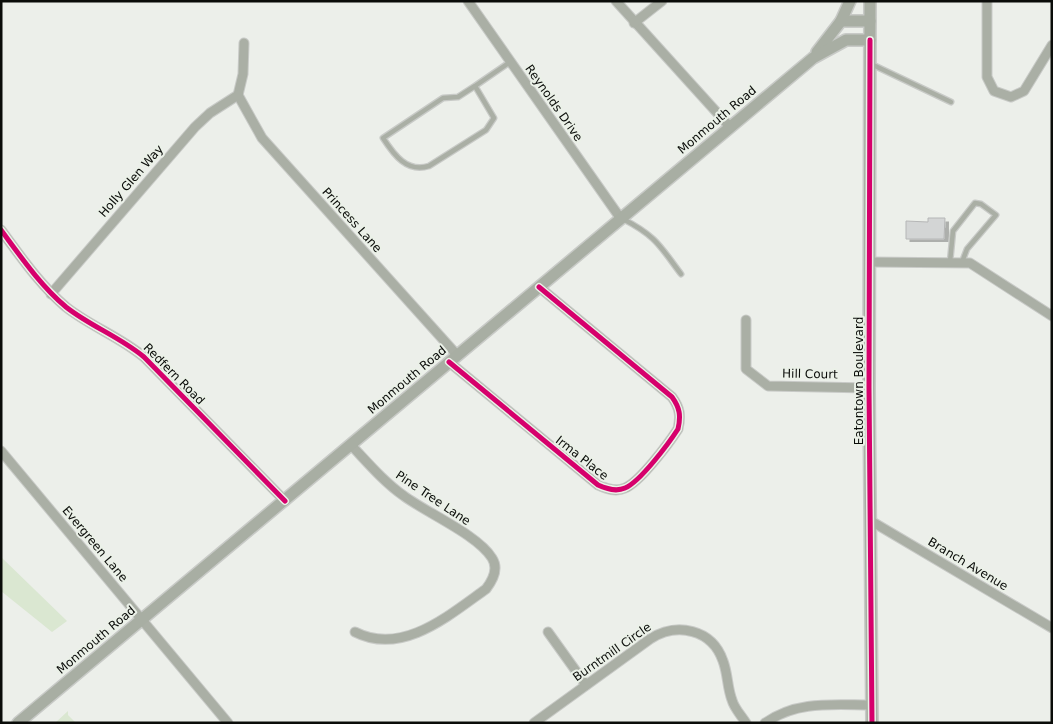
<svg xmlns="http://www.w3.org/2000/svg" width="1053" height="724" font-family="'DejaVu Sans',sans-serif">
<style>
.green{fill:#dae7d1}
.building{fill:#d3d5d5;stroke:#b5b6b6;filter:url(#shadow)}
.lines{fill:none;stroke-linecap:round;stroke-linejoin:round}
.lane-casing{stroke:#c8cac7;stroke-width:7}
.street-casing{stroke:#c8cac7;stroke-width:11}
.secondary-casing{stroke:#c8cac7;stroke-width:14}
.lane{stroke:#aaafa5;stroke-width:4.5}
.street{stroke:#aaafa5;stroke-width:9}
.secondary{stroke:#a8aea3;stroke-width:11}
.cycleway-casing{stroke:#ebf1e8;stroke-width:8}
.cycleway{stroke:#d6006c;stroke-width:5}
.labels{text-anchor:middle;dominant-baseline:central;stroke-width:4;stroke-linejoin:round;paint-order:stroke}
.street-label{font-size:12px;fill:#0a0c09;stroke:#ebf1e8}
</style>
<defs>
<filter id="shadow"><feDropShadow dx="4" dy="4" stdDeviation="0" flood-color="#0004"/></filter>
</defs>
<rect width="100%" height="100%" fill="#ecefea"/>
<!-- green -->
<g class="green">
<polygon points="1,558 1,557 67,621 52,632 1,591"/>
<polygon points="68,711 68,715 76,723 55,723"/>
</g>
<!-- building -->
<polygon class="building" points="928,218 945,218 944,239 906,239 906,221 928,222"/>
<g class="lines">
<defs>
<g id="lane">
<polyline points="871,64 951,102"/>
<path d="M475,86L458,97L443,98L383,138C394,155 407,173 429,166L486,130L494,118L475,86L510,62"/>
<path d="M623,219C656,236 660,246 681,274"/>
<polyline points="950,262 953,231 975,203 981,204 996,215 967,249 962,262"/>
</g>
<g id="street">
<polyline points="468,1 621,219"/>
<polyline points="616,1 730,127"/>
<polyline points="987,1 987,77 994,91 1011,97 1024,91 1052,45"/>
<polyline points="634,23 662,1"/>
<polyline points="238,95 262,138 457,355"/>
<polyline points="238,95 243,74 244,43"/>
<path d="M1,230C21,257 40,285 66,307C90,326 120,337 144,357L285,501"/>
<polyline points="869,262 970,263 1052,316"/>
<polyline points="51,294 195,127 210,113 238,95"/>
<polyline points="746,320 746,369 768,386 869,388"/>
<path d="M449,362L598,485C607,489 616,492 625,488C640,482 669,443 678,429C681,416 680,408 672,397L539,287"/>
<path d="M351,445C368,463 384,482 404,496C427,513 478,535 492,558C499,569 493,580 486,589C448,616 402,656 355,632"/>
<polyline points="1,451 228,723"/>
<polyline points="871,521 1052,628"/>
<polyline points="548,632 586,685"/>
<path d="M534,723L650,639C677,622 712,629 723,661C728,674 727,687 732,700C734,708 741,715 746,723"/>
<path d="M765,723C797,700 834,705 871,705"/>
</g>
<g id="secondary">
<polyline points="870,1 869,388 872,723"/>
<polyline points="841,21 870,21"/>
<polyline points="817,52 841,21 850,1"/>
<polyline points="18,723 813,58 846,40 870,40"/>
</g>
</defs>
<!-- lane casing -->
<use href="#lane" class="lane-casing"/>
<!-- street casing -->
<use href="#street" class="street-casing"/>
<!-- secondary casing -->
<use href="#secondary" class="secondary-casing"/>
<!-- lane -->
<use href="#lane" class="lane"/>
<!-- street -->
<use href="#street" class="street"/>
<!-- secondary -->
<use href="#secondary" class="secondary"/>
<defs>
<g id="cycleway">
<polyline points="870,40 869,388 872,723"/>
<path d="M1,230C21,257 40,285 66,307C90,326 120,337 144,357L285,501"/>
<path d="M449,362L598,485C607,489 616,492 625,488C640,482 669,443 678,429C681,416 680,408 672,397L539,287"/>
</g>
</defs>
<!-- cycleway casing -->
<use href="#cycleway" class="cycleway-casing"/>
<!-- cycleway -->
<use href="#cycleway" class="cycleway"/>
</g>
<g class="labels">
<!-- street labels -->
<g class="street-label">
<text transform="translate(554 103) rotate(55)">Reynolds Drive</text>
<text transform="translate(717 120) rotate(-40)">Monmouth Road</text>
<text transform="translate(131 181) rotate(-49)">Holly Glen Way</text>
<text transform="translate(352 220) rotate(48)">Princess Lane</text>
<text transform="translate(174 374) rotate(45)">Redfern Road</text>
<text transform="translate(810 374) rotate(1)">Hill Court</text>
<text transform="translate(407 380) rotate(-40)">Monmouth Road</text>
<text transform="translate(859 381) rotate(-90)">Eatontown Boulevard</text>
<text transform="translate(582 458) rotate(38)">Irma Place</text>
<text transform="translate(433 498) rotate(34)">Pine Tree Lane</text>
<text transform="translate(95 544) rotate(50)">Evergreen Lane</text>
<text transform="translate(968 564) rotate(31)">Branch Avenue</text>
<text transform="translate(96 640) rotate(-40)">Monmouth Road</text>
<text transform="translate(612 652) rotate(-35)">Burntmill Circle</text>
</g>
</g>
<!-- border -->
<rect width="1053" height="724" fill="none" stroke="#0a0c09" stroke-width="5"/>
</svg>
